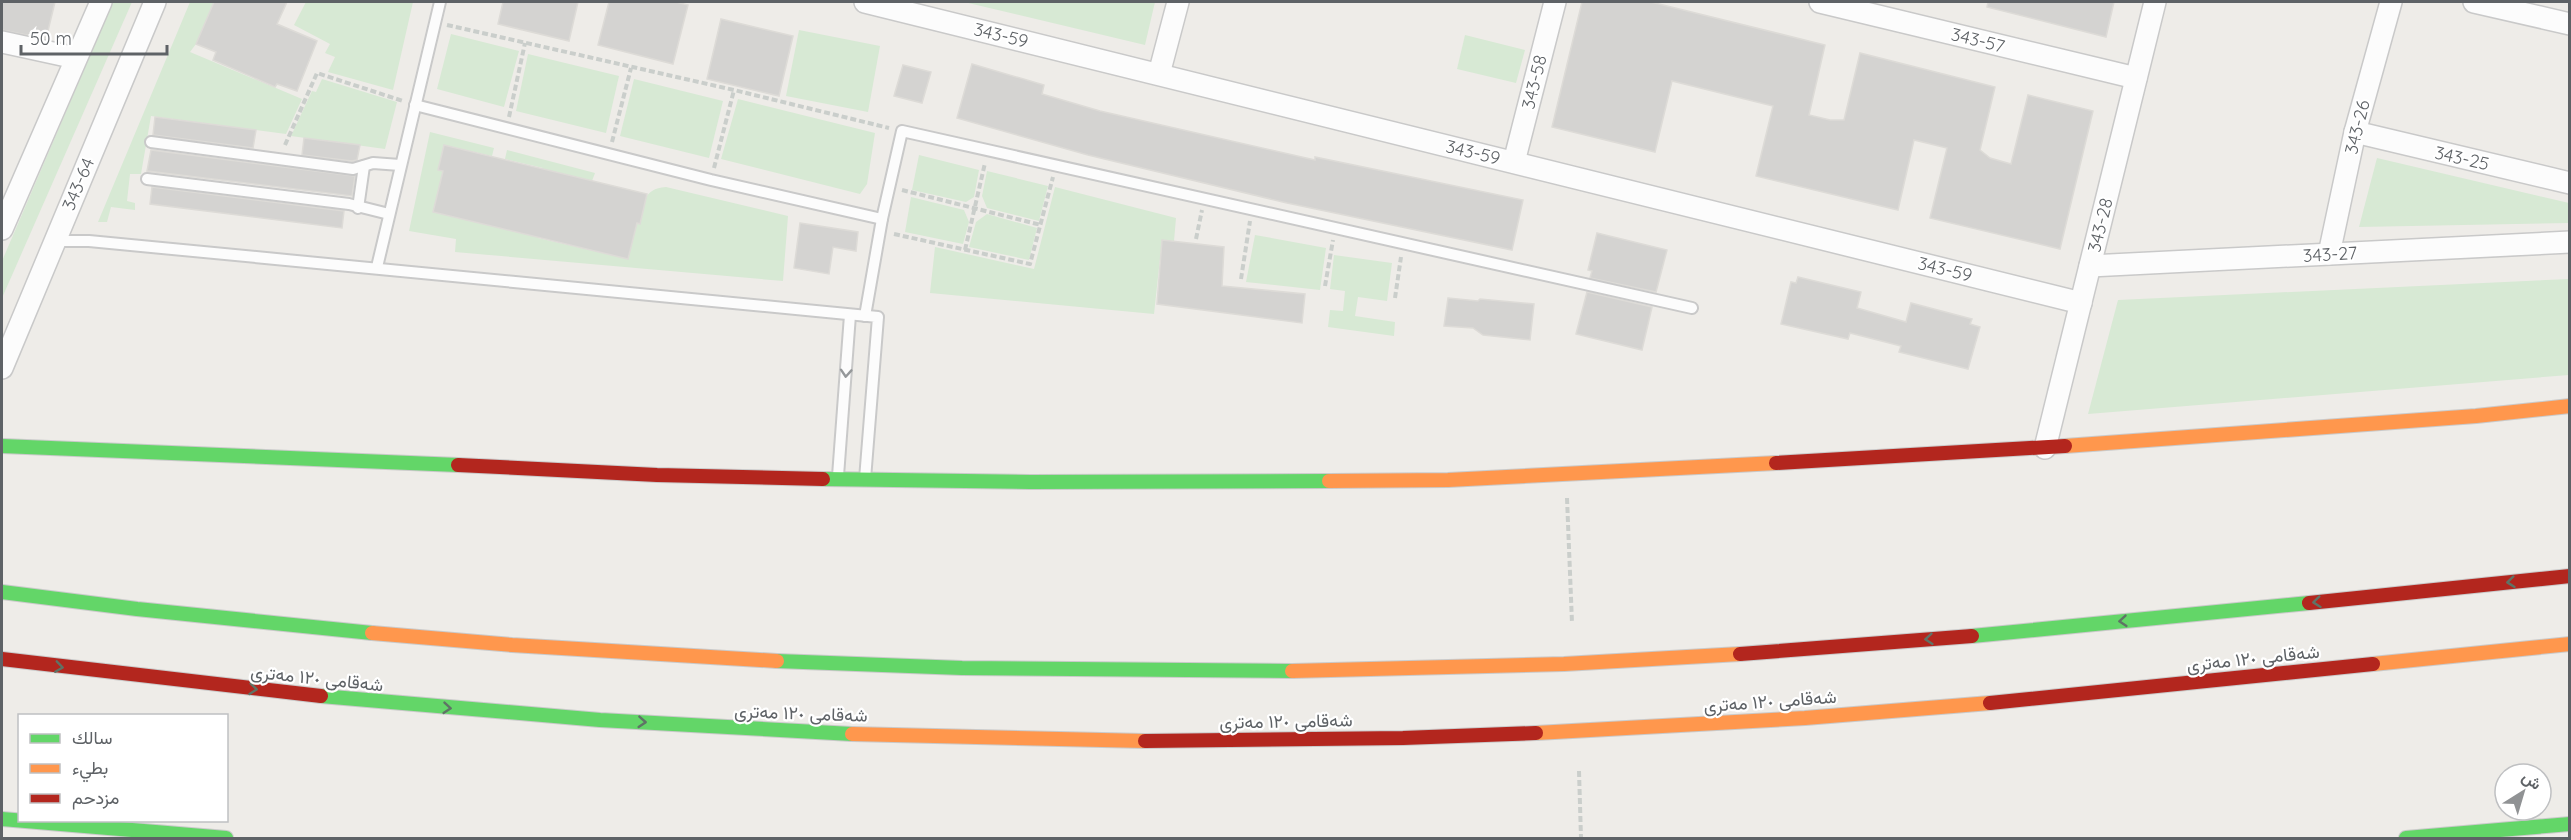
<svg xmlns="http://www.w3.org/2000/svg" width="2571" height="840" font-family="Quicksand,Vazirmatn,sans-serif">
<style>
.green{fill:#d7e9d4}
.building{fill:#d4d3d1;stroke:#dddbd7;stroke-width:1.5}
.lines{fill:none;stroke-linecap:round;stroke-linejoin:round}
.lane-casing{stroke:#c9c9c9;stroke-width:14}
.street-casing{stroke:#c9c9c9;stroke-width:24}
.fast-casing{stroke:#cacaca;stroke-width:16}
.slow-casing{stroke:#cacaca;stroke-width:16}
.jam-casing{stroke:#cacaca;stroke-width:16}
.path{stroke:#cacecb;stroke-width:4;stroke-dasharray:6 3;stroke-linecap:butt}
.lane{stroke:#fcfcfc;stroke-width:10}
.street{stroke:#fcfcfc;stroke-width:21}
.fast{stroke:#63d668;stroke-width:14}
.slow{stroke:#ff974d;stroke-width:14}
.jam{stroke:#b3261e;stroke-width:14}
.oneway{stroke:#95989a}
.oneway2{stroke:#5f7366}
.labels{text-anchor:middle;dominant-baseline:central;stroke-width:4.5;stroke-linejoin:round;paint-order:stroke}
.street-label{font-size:18px;fill:#5e6266;stroke:#fff}
</style>
<rect width="100%" height="100%" fill="#eeece8"/>
<!-- green -->
<g class="green">
<polygon points="113,2 132,2 2,298 2,261"/>
<polygon points="190,2 214,2 196,44 190,52 302,99 286,134 151,116 141,174 130,174 127,201 135,203 135,210 111,207 107,222 98,222"/>
<polygon points="306,2 413,2 393,90 328,72 335,57 325,53 330,44 294,25"/>
<polygon points="964,2 1155,2 1145,45"/>
<polygon points="799,30 880,46 868,112 786,96"/>
<polygon points="451,34 519,51 504,107 437,89"/>
<polygon points="1465,35 1525,50 1516,83 1457,69"/>
<polygon points="528,54 619,76 606,133 516,111"/>
<polygon points="322,79 397,102 385,149 291,136 312,91 316,92"/>
<polygon points="634,79 723,101 709,158 620,136"/>
<polygon points="738,99 875,133 867,184 860,194 856,193 721,159"/>
<path d="M430,132L494,148L492,156L444,145L438,170L443,171L434,212L524,233L543,168L505,159L507,150L595,173L592,181L547,197L538,238L628,259L637,223H640C645,203 642,189 666,187L788,216L783,281L455,252L456,239L409,231Z"/>
<polygon points="919,155 979,170 974,197 966,202 912,190"/>
<polygon points="2377,158 2569,203 2569,223 2359,227"/>
<polygon points="987,171 1048,186 1039,221 987,208 982,196"/>
<polygon points="1055,187 1176,218 1174,241 1162,240 1154,314 930,293 935,247 1034,269"/>
<polygon points="911,197 964,210 969,222 963,244 905,232"/>
<polygon points="987,214 1037,228 1029,260 969,247 976,222"/>
<polygon points="1255,235 1326,248 1320,290 1246,282"/>
<polygon points="1334,255 1392,263 1387,301 1358,297 1355,316 1395,322 1394,336 1328,327 1330,310 1343,311 1345,291 1330,289"/>
<polygon points="2569,279 2569,375 2088,414 2118,300"/>
</g>
<!-- building -->
<g class="building">
<polygon points="2,2 55,2 46,39 2,30"/>
<polygon points="214,2 287,2 277,24 317,41 297,91 277,84 275,87 213,60 216,52 196,44"/>
<polygon points="503,2 578,2 569,41 498,24"/>
<polygon points="609,2 676,2 688,5 673,64 598,45"/>
<polygon points="1582,2 1651,2 1825,45 1809,115 1830,120 1844,120 1860,53 1995,87 1980,150 1990,158 2011,164 2028,95 2093,111 2060,249 1930,218 1947,148 1914,140 1898,210 1756,176 1773,106 1672,81 1655,152 1552,127"/>
<polygon points="1988,2 2114,2 2106,37 1987,7"/>
<polygon points="721,19 793,36 779,96 707,79"/>
<polygon points="972,64 1044,85 1042,94 1100,111 1315,160 1315,157 1523,200 1512,250 1287,203 1088,155 957,118"/>
<polygon points="903,65 931,72 922,103 894,96"/>
<polygon points="155,117 256,130 253,148 153,135"/>
<polygon points="304,138 360,145 357,160 352,161 302,155"/>
<polygon points="444,145 647,194 640,224 637,223 628,259 433,212 443,171 438,170"/>
<polygon points="151,150 355,176 352,196 147,171"/>
<polygon points="152,187 344,211 342,228 150,204"/>
<polygon points="800,223 858,232 856,251 833,247 829,274 794,268"/>
<polygon points="1597,233 1667,250 1656,292 1590,278 1592,271 1588,270"/>
<polygon points="1162,240 1224,247 1222,286 1305,294 1302,323 1157,304"/>
<polygon points="1798,277 1861,292 1857,308 1906,322 1911,303 1972,319 1970,324 1980,327 1968,369 1899,352 1901,346 1850,333 1848,339 1781,324 1791,282 1796,283"/>
<polygon points="1587,292 1652,307 1642,350 1576,334"/>
<polygon points="1448,298 1478,301 1480,299 1534,304 1530,340 1483,335 1473,328 1444,326"/>
</g>
<g class="lines">
<defs>
<g id="lane">
<polyline points="415,105 711,180 882,219"/>
<polyline points="151,142 353,169 373,163 400,165"/>
<polyline points="147,179 349,204 389,214"/>
<polyline points="358,208 364,166"/>
<polyline points="55,241 89,241 878,317 865,479"/>
<polyline points="377,267 440,2"/>
<polyline points="865,316 882,219 902,131 1692,308"/>
<polyline points="838,476 850,315"/>
</g>
<g id="street">
<polyline points="865,2 2081,303"/>
<polyline points="1820,2 2136,78"/>
<polyline points="2474,2 2570,24"/>
<polyline points="2,42 76,58"/>
<polyline points="1159,74 1178,2"/>
<polyline points="2355,132 2570,183"/>
<polyline points="1514,162 1555,2"/>
<polyline points="2,229 101,2"/>
<polyline points="2329,254 2355,132 2391,2"/>
<polyline points="2090,266 2570,242"/>
<polyline points="2,368 155,2"/>
<polyline points="2045,448 2155,2"/>
</g>
<g id="fast">
<polyline points="2,446 458,465"/>
<polyline points="823,479 1030,482 1329,481"/>
<polyline points="2,592 137,609 372,633"/>
<polyline points="1972,636 2309,603"/>
<polyline points="777,661 962,668 1292,671"/>
<polyline points="321,696 600,720 852,734"/>
<polyline points="2,819 226,838"/>
<polyline points="2406,838 2570,824"/>
</g>
<g id="slow">
<polyline points="2065,446 2476,416 2570,406"/>
<polyline points="1329,481 1448,480 1776,463"/>
<polyline points="372,633 512,645 777,661"/>
<polyline points="2373,664 2570,644"/>
<polyline points="1292,671 1564,664 1740,654"/>
<polyline points="1536,733 1805,718 1990,703"/>
<polyline points="852,734 1145,741"/>
</g>
<g id="jam">
<polyline points="1776,463 2065,446"/>
<polyline points="458,465 657,475 823,479"/>
<polyline points="2309,603 2570,576"/>
<polyline points="1740,654 1972,636"/>
<polyline points="2,659 321,696"/>
<polyline points="1990,703 2373,664"/>
<polyline points="1145,741 1403,738 1536,733"/>
</g>
</defs>
<!-- lane casing -->
<use href="#lane" class="lane-casing"/>
<!-- street casing -->
<use href="#street" class="street-casing"/>
<!-- fast casing -->
<use href="#fast" class="fast-casing"/>
<!-- slow casing -->
<use href="#slow" class="slow-casing"/>
<!-- jam casing -->
<use href="#jam" class="jam-casing"/>
<!-- path -->
<g class="path">
<polyline points="447,25 734,90 889,128"/>
<polyline points="509,117 525,43"/>
<polyline points="612,142 631,68"/>
<polyline points="285,145 317,73 403,101"/>
<polyline points="714,168 734,90"/>
<polyline points="902,190 1041,225"/>
<polyline points="894,234 1030,264 1053,177"/>
<polyline points="1196,239 1202,210"/>
<polyline points="965,250 985,163"/>
<polyline points="1241,279 1250,221"/>
<polyline points="1325,286 1333,240"/>
<polyline points="1395,298 1401,257"/>
<polyline points="1567,498 1572,623"/>
<polyline points="1579,771 1581,838"/>
</g>
<!-- lane -->
<use href="#lane" class="lane"/>
<!-- street -->
<use href="#street" class="street"/>
<!-- fast -->
<use href="#fast" class="fast"/>
<!-- slow -->
<use href="#slow" class="slow"/>
<!-- jam -->
<use href="#jam" class="jam"/>
</g>
<!-- one-way arrows -->
<defs><path id="oneway-chevron" d="M-2-3.5L2.5 0L-2 3.5" fill="none" stroke-width="1.6" stroke-linecap="round" stroke-linejoin="round" transform="scale(1.5)"/></defs>
<use class="oneway" href="#oneway-chevron" transform="translate(846 373) rotate(94)"/>
<g class="oneway2">
<use href="#oneway-chevron" transform="translate(2511 582) rotate(174)"/>
<use href="#oneway-chevron" transform="translate(2317 602) rotate(174)"/>
<use href="#oneway-chevron" transform="translate(2123 621) rotate(175)"/>
<use href="#oneway-chevron" transform="translate(1929 639) rotate(175)"/>
<use href="#oneway-chevron" transform="translate(59 667) rotate(8)"/>
<use href="#oneway-chevron" transform="translate(253 689) rotate(6)"/>
<use href="#oneway-chevron" transform="translate(447 708) rotate(5)"/>
<use href="#oneway-chevron" transform="translate(642 722) rotate(4)"/>
</g>
<g class="labels">
<!-- street labels -->
<g class="street-label">
<text transform="translate(1001 35) rotate(14)">343-59</text>
<text transform="translate(1978 40) rotate(14)">343-57</text>
<text transform="translate(1534 82) rotate(-76)">343-58</text>
<text transform="translate(2357 127) rotate(-76)">343-26</text>
<text transform="translate(1473 152) rotate(14)">343-59</text>
<text transform="translate(2462 158) rotate(13)">343-25</text>
<text transform="translate(78 184) rotate(-67)">343-64</text>
<text transform="translate(2100 225) rotate(-76)">343-28</text>
<text transform="translate(2330 254) rotate(-3)">343-27</text>
<text transform="translate(1945 269) rotate(14)">343-59</text>
<text transform="translate(2253 658) rotate(-6)">شەقامی ١٢٠ مەتری</text>
<text transform="translate(317 678) rotate(6)">شەقامی ١٢٠ مەتری</text>
<text transform="translate(1770 701) rotate(-4)">شەقامی ١٢٠ مەتری</text>
<text transform="translate(801 713) rotate(2)">شەقامی ١٢٠ مەتری</text>
<text transform="translate(1286 721) rotate(-1)">شەقامی ١٢٠ مەتری</text>
</g>
</g>
<!-- border -->
<rect width="2571" height="840" fill="none" stroke="#5e6266" stroke-width="6"/>
<!-- legend -->
<rect x="18" y="714" width="210" height="108" fill="#ffffff" stroke="#bfc0c2" stroke-width="1.5"/>
<rect x="30" y="734" width="30" height="9" fill="#63d668" stroke="#bfc0c2" stroke-width="1.5"/>
<text x="72" y="744" font-size="18" fill="#5e6266">سالك</text>
<rect x="30" y="764" width="30" height="9" fill="#ff974d" stroke="#bfc0c2" stroke-width="1.5"/>
<text x="72" y="774" font-size="18" fill="#5e6266">بطيء</text>
<rect x="30" y="794" width="30" height="9" fill="#b3261e" stroke="#bfc0c2" stroke-width="1.5"/>
<text x="72" y="804" font-size="18" fill="#5e6266">مزدحم</text>
<!-- north arrow -->
<g transform="translate(2523 792) rotate(37)"><circle r="28" fill="#ffffff" stroke="#bfc0c2" stroke-width="1.5"/>
<path d="M0-4.5L10 22L0 15L-10 22Z" fill="#909294"/>
<text y="-9" font-size="16" font-weight="bold" text-anchor="middle" fill="#5e6266">ش</text>
</g>
<!-- scale -->
<path d="M21 45v9h146v-9" fill="none" stroke="#5e6266" stroke-width="3"/>
<text x="30" y="45" font-size="18" fill="#5e6266" stroke="#ffffff" stroke-width="4.5" paint-order="stroke">50 m</text>
</svg>
